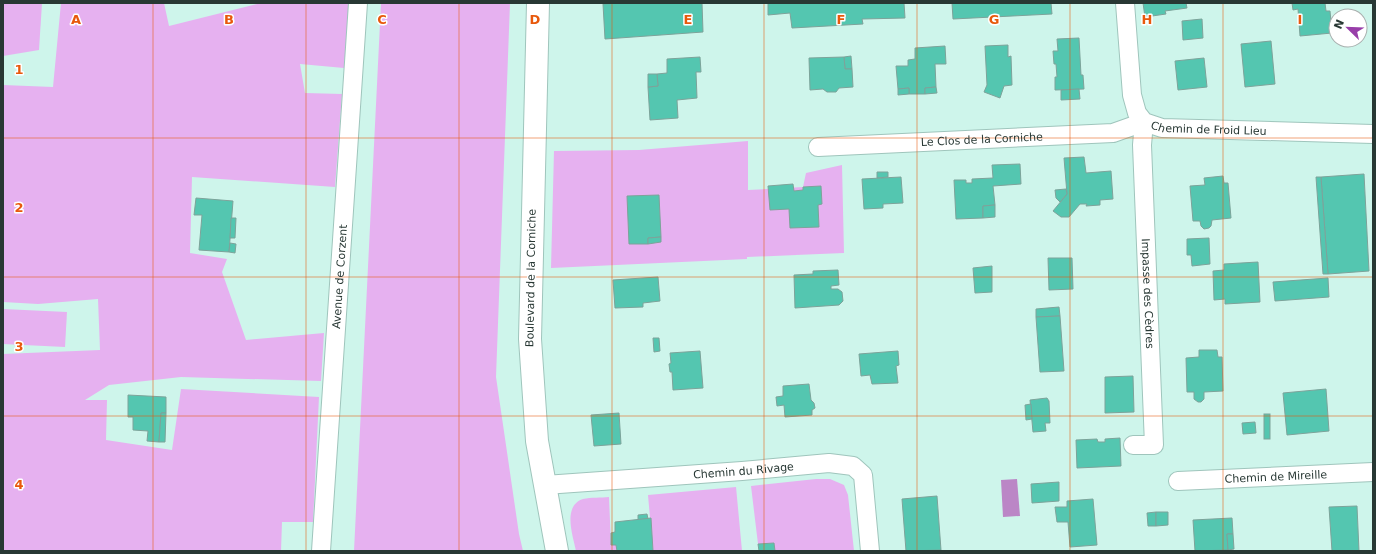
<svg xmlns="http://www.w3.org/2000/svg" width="1376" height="554" font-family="'DejaVu Sans',sans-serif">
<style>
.green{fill:#e6b1f0}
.water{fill:#bb86c6}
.building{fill:#54c6b0;stroke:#7da39a}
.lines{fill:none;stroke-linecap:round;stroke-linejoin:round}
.street-casing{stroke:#9fc5bc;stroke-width:20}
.secondary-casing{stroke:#9fc5bc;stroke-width:24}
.street{stroke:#fff;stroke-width:18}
.secondary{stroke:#fff;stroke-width:22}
.grid{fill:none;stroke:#e8590c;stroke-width:1;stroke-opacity:0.55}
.labels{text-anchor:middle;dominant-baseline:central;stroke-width:3;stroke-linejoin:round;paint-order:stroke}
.street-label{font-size:11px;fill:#283834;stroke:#fff}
.grid-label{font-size:13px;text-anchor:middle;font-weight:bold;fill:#e8590c;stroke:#fff;stroke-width:3;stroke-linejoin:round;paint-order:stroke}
</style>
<rect width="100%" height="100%" fill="#cef5eb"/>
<!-- green -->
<g class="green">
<polygon points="3,3 42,3 39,50 3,56"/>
<polygon points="61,3 164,3 169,26 261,3 349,3 344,68 300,64 305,93 342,94 335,187 192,177 190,253 227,259 222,272 246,340 324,333 321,381 181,377 109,385 85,400 107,400 106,440 172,450 181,389 319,397 313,522 282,522 281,551 232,550 232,551 3,551 3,354 100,350 98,299 38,304 3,302 3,85 53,87"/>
<polygon points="381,3 510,3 496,377 519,534 523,551 354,551"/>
<polygon points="748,141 748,190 803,187 806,173 842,165 844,253 747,257 747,259 551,268 554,151 639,150"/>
<polygon points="3,309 67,312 65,347 3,344"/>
<polygon points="816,479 830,479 844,485 848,495 854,551 775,551 774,543 758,544 751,486"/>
<polygon points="736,487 742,551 653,551 648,495"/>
<path d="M609,497L611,545H616L617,551H576C573,536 562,506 583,499C591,497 601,498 609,497Z"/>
</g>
<!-- water -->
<polygon class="water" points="1017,479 1020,516 1003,517 1001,480"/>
<!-- building -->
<g class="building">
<polygon points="618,3 702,3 703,32 605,39 603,4"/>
<polygon points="768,3 904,3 905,18 862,19 863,24 792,28 790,13 768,15"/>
<polygon points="952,3 1051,3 1052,14 953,19"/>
<polygon points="1143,3 1186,3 1187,8 1165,11 1166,14 1145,17"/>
<polygon points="1292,3 1325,3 1326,11 1330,11 1332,33 1300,36 1298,9 1293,10"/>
<polygon points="1202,19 1203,38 1183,40 1182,21"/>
<polygon points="1079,38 1081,75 1083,75 1084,89 1055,90 1055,77 1057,77 1056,64 1054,64 1053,51 1058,51 1057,39"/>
<polygon points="1271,41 1275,84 1245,87 1241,44"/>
<polygon points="1008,45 1008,57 1011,56 1012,85 1004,86 1000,98 984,92 987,85 985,46"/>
<polygon points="945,46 946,64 935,64 936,87 925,88 925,94 909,94 909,88 898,89 896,66 908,66 908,60 915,59 915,48"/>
<polygon points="851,56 852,69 845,69 844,57"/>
<polygon points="700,57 701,72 696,72 697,98 677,100 678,118 650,120 648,87 658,86 657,74 667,73 667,59"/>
<polygon points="844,57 845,69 852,69 853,87 839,88 836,92 827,92 823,89 810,90 809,58"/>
<polygon points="1204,58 1207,87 1178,90 1175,61"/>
<polygon points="648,74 657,74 658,86 648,87"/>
<polygon points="936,87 937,93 925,94 925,88"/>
<polygon points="909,88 909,94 898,95 898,89"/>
<polygon points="1079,89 1080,99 1061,100 1061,90"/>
<polygon points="1084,157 1086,173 1111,171 1113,199 1100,200 1100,205 1086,206 1087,204 1080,204 1069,217 1061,217 1053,211 1067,194 1064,158"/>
<polygon points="1020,164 1021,184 993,186 995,205 983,206 983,218 956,219 954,180 966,180 966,183 972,183 972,179 993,178 992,165"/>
<polygon points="877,172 888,172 888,177 877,178"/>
<polygon points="1364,174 1369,271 1328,274 1321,177"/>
<polygon points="1223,176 1224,183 1228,183 1231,218 1212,220 1211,226 1209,228 1204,229 1201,226 1200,221 1193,221 1190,186 1205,185 1204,178"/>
<polygon points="901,177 903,203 883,204 883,208 864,209 862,179"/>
<polygon points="1316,177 1321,177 1328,274 1323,274"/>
<polygon points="793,184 794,191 803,190 803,187 821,186 822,204 818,205 819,227 790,228 789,209 770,210 768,186"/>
<polygon points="1066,189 1067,194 1060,202 1056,198 1055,190"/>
<polygon points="659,195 661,237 648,238 648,244 629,244 627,196"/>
<polygon points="196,198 233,201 229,252 199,250 202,215 194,215"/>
<polygon points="995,205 995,217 983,218 983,206"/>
<polygon points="231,218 236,218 235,238 230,238"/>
<polygon points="661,237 661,242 648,244 648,238"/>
<polygon points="1209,238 1210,264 1192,266 1191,255 1187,255 1187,239"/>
<polygon points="230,243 236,244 235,253 229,252"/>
<polygon points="1048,258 1072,258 1073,289 1049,290"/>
<polygon points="1258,262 1260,302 1225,304 1225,299 1214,300 1213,271 1224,270 1224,264"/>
<polygon points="992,266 992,292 975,293 973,268"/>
<polygon points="838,270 839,285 831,286 831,289 838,289 842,292 843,301 839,305 795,308 794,275 813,274 813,271"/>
<polygon points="658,277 660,301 643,303 643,307 615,308 613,280"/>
<polygon points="1328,278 1329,297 1275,301 1273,282"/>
<polygon points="1059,307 1060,316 1036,317 1036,309"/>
<polygon points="1060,316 1064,371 1040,372 1036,317"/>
<polygon points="653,338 659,338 660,351 654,352"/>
<polygon points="1199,350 1217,350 1218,357 1222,357 1223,391 1204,392 1204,399 1201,402 1198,402 1194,399 1194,392 1187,392 1186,358 1199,357"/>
<polygon points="700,351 703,388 673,390 672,372 670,372 669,364 671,363 670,353"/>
<polygon points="898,351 899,365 896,366 898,383 872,384 870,375 861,376 859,354"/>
<polygon points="1133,376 1134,412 1105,413 1105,377"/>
<polygon points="809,384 811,400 814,403 815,408 812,410 812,415 785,417 784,405 777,406 776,397 783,396 783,386"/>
<polygon points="1326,389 1329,431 1287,435 1283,393"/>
<polygon points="128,395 166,397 166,413 161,413 159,442 147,441 148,431 133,430 133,417 128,417"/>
<polygon points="1047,398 1049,401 1050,423 1045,423 1046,431 1033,432 1030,400"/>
<polygon points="1031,404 1032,419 1026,420 1025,405"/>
<polygon points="161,413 166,413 165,442 159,442"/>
<polygon points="619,413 621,444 594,446 591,415"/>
<rect x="1264" y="414" width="6" height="25"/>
<polygon points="1255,422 1256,433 1243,434 1242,423"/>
<polygon points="1120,438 1121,466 1077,468 1076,440 1097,439 1098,442 1105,442 1105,439"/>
<polygon points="1059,482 1059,501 1032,503 1031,484"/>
<polygon points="937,496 941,550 906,551 902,499"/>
<polygon points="1093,499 1097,545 1070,547 1068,522 1057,522 1055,507 1067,507 1067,501"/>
<polygon points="1357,506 1359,551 1332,551 1329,507"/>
<polygon points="1156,512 1156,526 1148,526 1147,513"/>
<polygon points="1156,512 1168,512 1168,525 1156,526"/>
<polygon points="647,514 648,519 638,520 638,515"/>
<polygon points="651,518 653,551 617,551 616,545 611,545 611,533 615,532 615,522"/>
<polygon points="1232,518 1233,534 1227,534 1228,550 1195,551 1193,520"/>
<polygon points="1227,534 1233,534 1234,549 1228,550"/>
<polygon points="774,543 775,551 759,551 758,544"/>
</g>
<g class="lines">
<defs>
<g id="street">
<path id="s1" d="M1125,3L1132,95L1137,113L1144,122L1162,128L1373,134"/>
<path id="s2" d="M818,147L1113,133L1144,122L1142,145L1154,445H1133"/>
<path id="s3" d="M1178,481L1373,472"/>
<path id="s4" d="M545,485L742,471L829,463L853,466L863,475L870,551"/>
<path id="s5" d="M321,551L358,3"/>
</g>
<polyline id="secondary" points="538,3 530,339 537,441 557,551"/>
</defs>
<!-- street casing -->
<use href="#street" class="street-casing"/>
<!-- secondary casing -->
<use href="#secondary" class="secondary-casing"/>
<!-- street -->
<use href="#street" class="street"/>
<!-- secondary -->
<use href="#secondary" class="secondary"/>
</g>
<!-- grid -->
<path class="grid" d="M153,3V551M306,3V551M459,3V551M612,3V551M764,3V551M917,3V551M1070,3V551M1223,3V551M3,138H1373M3,277H1373M3,416H1373"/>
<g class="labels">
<!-- street labels -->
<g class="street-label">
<text stroke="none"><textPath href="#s1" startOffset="188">Chemin de Froid Lieu</textPath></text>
<text stroke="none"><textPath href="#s2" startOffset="164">Le Clos de la Corniche</textPath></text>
<text stroke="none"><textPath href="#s5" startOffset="275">Avenue de Corzent</textPath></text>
<text transform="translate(531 278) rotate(-89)">Boulevard de la Corniche</text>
<text stroke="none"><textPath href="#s2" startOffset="500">Impasse des Cèdres</textPath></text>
<text stroke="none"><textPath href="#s4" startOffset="199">Chemin du Rivage</textPath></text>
<text stroke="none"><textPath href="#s3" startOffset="98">Chemin de Mireille</textPath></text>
</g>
</g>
<g class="grid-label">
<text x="76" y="24">A</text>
<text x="229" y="24">B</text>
<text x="382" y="24">C</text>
<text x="535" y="24">D</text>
<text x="688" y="24">E</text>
<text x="841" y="24">F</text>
<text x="994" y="24">G</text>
<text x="1147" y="24">H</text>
<text x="1300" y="24">I</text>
<text x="19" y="74">1</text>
<text x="19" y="212">2</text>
<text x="19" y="351">3</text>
<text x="19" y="489">4</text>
</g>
<!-- border -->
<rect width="1376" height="554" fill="none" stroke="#283834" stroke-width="8"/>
<!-- north arrow -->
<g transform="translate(1348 28) rotate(293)"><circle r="19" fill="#ffffff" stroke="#a9afae"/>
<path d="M0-3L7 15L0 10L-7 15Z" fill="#983ea9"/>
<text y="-6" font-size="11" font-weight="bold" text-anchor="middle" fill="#283834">N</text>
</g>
</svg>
